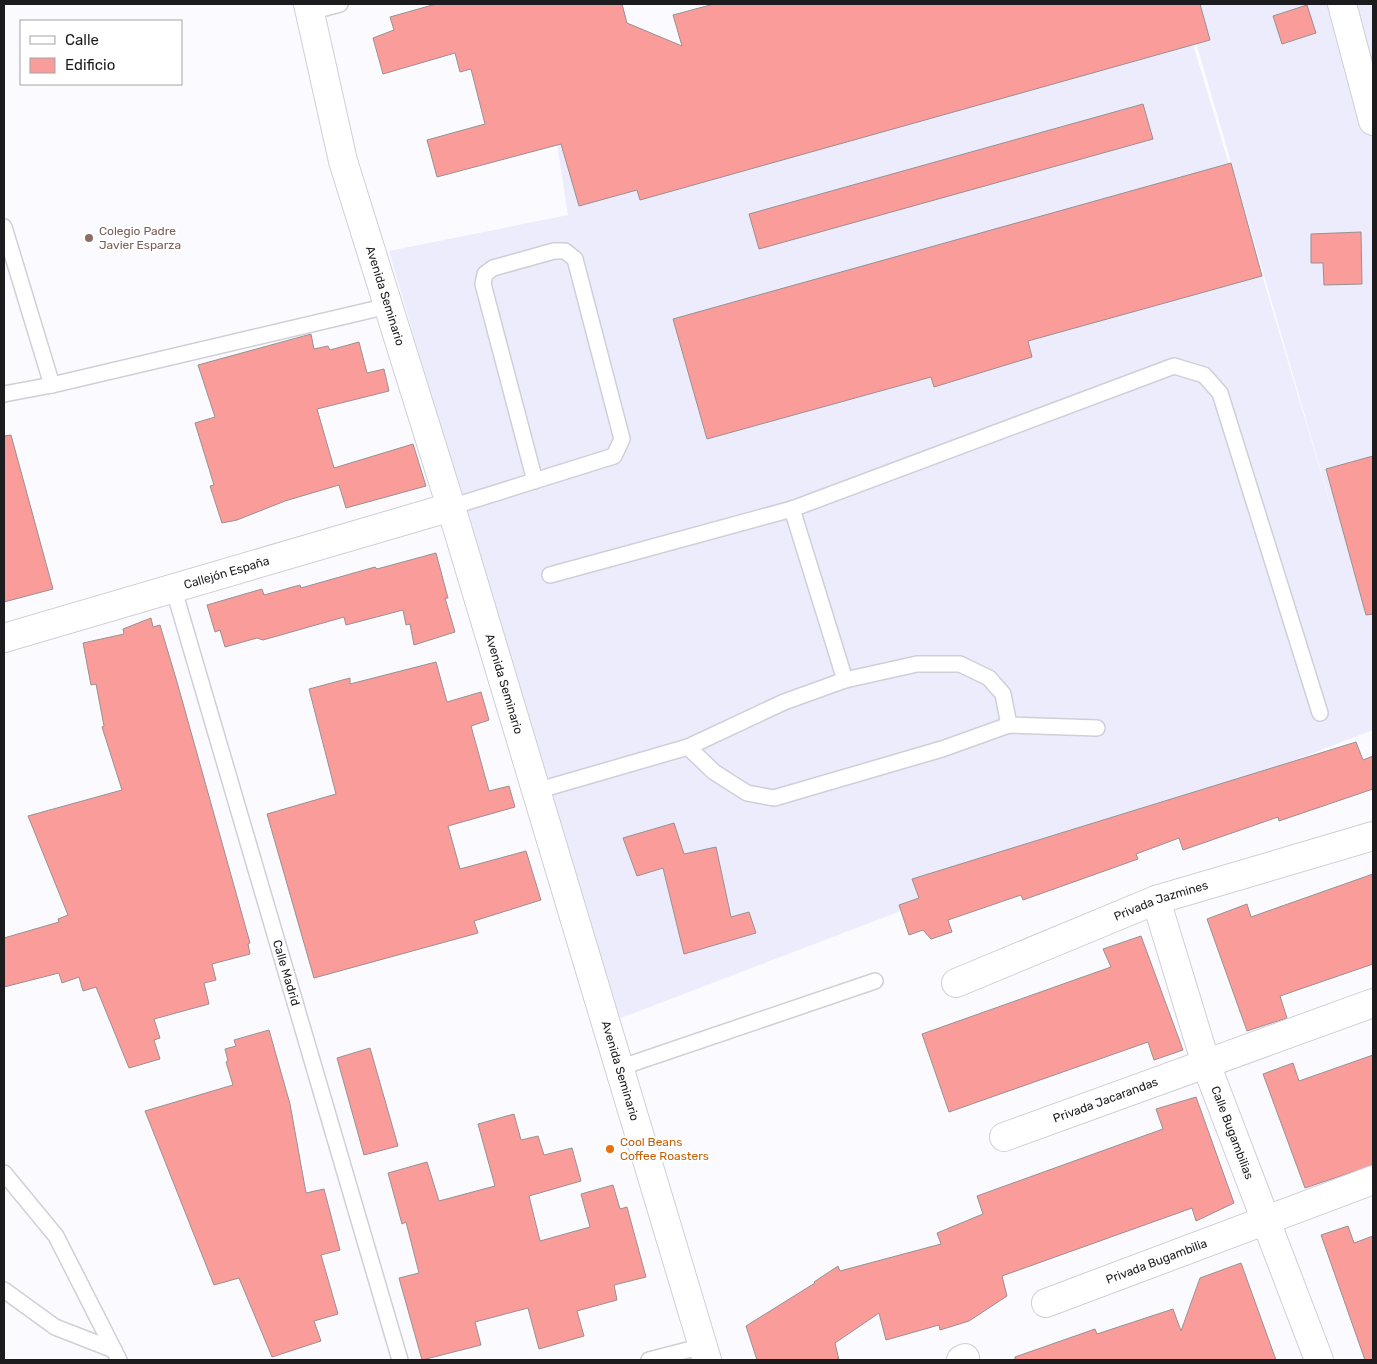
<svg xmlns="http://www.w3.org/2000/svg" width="1377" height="1364" font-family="Rubik,sans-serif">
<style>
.built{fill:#ececfc}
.building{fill:#fa9c9a;stroke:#9a9090}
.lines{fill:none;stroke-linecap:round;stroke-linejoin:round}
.service-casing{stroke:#cfcfd8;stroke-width:18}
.minor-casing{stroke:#cfcfd8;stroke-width:30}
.tertiary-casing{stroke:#cfcfd8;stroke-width:30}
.service{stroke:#fff;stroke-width:15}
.minor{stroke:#fff;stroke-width:28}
.tertiary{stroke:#fff;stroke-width:28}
.education-dot{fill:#8d6e63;stroke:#fff;stroke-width:2}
.food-dot{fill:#e8710a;stroke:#fff;stroke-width:2}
.labels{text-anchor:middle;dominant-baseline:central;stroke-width:4.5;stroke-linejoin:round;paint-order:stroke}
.education-label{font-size:12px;fill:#785e54;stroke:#fff;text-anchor:start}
.street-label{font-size:12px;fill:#1c1c1f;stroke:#fff}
.food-label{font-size:12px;fill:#c56008;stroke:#fff;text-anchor:start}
</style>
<rect width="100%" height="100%" fill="#fafaff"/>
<!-- built -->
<polygon class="built" points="932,4 1181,4 1347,560 1185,4 1373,4 1373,730 613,1021 389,251 568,215 552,110"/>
<!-- building -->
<g class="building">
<polygon points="436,4 622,4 627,23 682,46 673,15 714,4 1200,4 1210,40 640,200 637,190 579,206 561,144 437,177 427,140 485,124 471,69 460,72 455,53 383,74 373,38 394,30 390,17"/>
<polygon points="1307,5 1316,33 1282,44 1273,16"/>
<polygon points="1143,104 1153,139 759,249 749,214"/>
<polygon points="1231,163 1262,276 1028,341 1032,357 934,387 931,377 707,439 673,319"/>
<polygon points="1361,232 1362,284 1324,285 1323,263 1311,263 1311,234"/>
<polygon points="311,334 314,349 328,346 330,350 359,342 367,373 384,369 389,391 317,409 334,468 413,444 426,486 346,508 339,485 285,501 237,520 222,523 210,486 214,485 195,423 215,417 198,365"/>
<polygon points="11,435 53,589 4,602 4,436"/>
<polygon points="1373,456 1373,614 1366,615 1326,469"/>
<polygon points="436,553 448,598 445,598 455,632 414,645 410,624 406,625 403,610 346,625 344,617 263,640 257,638 225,647 220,630 215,632 207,605 262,589 264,595 300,585 301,588 375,567 377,569"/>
<polygon points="151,618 153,627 160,625 177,682 250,943 248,944 250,954 212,964 216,980 204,983 209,1004 154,1019 160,1038 154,1040 160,1059 129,1068 96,987 83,991 79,977 62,983 59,973 4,987 4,938 59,922 58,919 68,915 28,816 122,790 102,727 104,726 96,684 91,685 83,643 124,634 123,629"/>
<polygon points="436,662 447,702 481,692 489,720 471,726 489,791 509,786 515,807 448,826 460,869 526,851 541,900 474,921 478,933 314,978 267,814 336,794 309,689 350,678 350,684"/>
<polygon points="1356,742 1363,760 1373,756 1373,789 1279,821 1278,817 1183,850 1179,838 1136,854 1138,859 1023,900 1021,895 948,920 952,932 931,939 923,930 909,935 899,905 919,898 912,879"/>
<polygon points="674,823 684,854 716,847 731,917 749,912 756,933 684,954 663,868 637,876 623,838"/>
<polygon points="1373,874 1373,964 1280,996 1287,1018 1247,1031 1207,919 1247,904 1251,917"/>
<polygon points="1141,936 1183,1050 1154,1060 1148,1042 949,1112 922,1034 1111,967 1103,949"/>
<polygon points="269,1030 290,1104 306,1193 324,1189 340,1250 321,1255 338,1314 314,1321 321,1341 272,1357 239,1278 214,1285 145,1111 233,1085 226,1062 228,1061 225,1049 236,1046 234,1040"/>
<polygon points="370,1048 398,1146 364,1155 337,1058"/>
<polygon points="1373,1055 1373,1165 1305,1188 1263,1074 1293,1063 1299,1081"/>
<polygon points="1196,1097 1234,1203 1196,1221 1192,1208 1002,1276 1007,1296 969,1321 940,1330 939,1325 886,1340 879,1313 835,1343 839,1360 757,1360 746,1326 815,1283 814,1282 838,1266 840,1271 941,1244 937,1233 983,1214 977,1196 1163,1129 1156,1109"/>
<polygon points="514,1114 521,1140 538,1136 544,1155 572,1148 581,1181 529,1196 540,1241 590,1227 581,1194 613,1185 620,1209 627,1207 646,1277 614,1285 617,1300 577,1311 584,1336 539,1349 528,1308 475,1322 481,1345 422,1360 399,1278 419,1273 406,1222 402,1224 388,1173 427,1162 439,1201 495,1186 478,1124"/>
<polygon points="1348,1226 1354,1243 1373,1236 1373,1360 1365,1360 1321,1235"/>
<polygon points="1241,1263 1276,1360 1015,1360 1015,1357 1095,1329 1097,1334 1173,1309 1181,1331 1200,1278"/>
</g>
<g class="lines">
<defs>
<g id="service">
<polyline points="310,12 340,4"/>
<polyline points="4,227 52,385"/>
<polyline points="4,394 52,385 388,306"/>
<polyline points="451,507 614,456 622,439 575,259 565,251 554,251 493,268 485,274 483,284 535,481"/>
<polyline points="550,575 792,509"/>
<path id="s1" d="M173,587L400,1360"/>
<polyline points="845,680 792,509 1174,366 1204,375 1220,393 1320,713"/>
<polyline points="688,747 714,772 747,793 774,798 942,749 1009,725 1097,728"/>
<polyline points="536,791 688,747 784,702 845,680 917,664 960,664 989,678 1003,694 1009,725"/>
<polyline points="619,1068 875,981"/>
<polyline points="4,1173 56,1236 119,1360"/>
<polyline points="4,1290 55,1327 114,1350"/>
<polyline points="649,1360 703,1346"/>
</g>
<g id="minor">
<polyline points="1342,4 1373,121"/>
<path id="s2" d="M4,638L451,507"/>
<path id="s3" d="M1156,900L1206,1064L1319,1360"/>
<path id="s4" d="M956,983L1156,900L1373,836"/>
<path id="s5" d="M1004,1137L1373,1003"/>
<path id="s6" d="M1046,1303L1373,1180"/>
<polyline points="961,1360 965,1358"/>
</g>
<g id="tertiary">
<path id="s7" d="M308,4L343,161L451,507L707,1360"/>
</g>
</defs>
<!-- service casing -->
<use href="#service" class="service-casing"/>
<!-- minor casing -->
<use href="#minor" class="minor-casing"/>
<!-- tertiary casing -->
<use href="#tertiary" class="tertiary-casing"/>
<!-- service -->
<use href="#service" class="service"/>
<!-- minor -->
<use href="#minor" class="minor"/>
<!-- tertiary -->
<use href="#tertiary" class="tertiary"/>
</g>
<!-- markers -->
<circle class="education-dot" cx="89" cy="238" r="5"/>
<circle class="food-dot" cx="610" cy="1149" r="5"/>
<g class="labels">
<!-- education labels -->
<g class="education-label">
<text x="99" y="231">Colegio Padre<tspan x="99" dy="14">Javier Esparza</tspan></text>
</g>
<!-- street labels -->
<g class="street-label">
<text stroke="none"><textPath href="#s7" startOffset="302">Avenida Seminario</textPath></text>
<text stroke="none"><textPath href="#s2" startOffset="232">Callejón España</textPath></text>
<text stroke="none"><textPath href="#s7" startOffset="708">Avenida Seminario</textPath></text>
<text stroke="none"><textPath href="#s4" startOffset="221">Privada Jazmines</textPath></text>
<text stroke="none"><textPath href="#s1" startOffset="402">Calle Madrid</textPath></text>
<text stroke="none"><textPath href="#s7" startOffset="1112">Avenida Seminario</textPath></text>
<text stroke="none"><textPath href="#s5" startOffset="108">Privada Jacarandas</textPath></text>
<text stroke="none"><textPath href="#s3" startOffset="245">Calle Bugambilias</textPath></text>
<text stroke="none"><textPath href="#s6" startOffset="118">Privada Bugambilia</textPath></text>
</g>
<!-- food labels -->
<g class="food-label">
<text x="620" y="1142">Cool Beans<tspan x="620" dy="14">Coffee Roasters</tspan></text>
</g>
</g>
<!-- border -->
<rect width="1377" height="1364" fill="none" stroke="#1c1c1f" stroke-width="10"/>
<!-- legend -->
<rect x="20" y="20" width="162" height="65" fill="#ffffff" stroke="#a4a4a5"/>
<rect x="30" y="36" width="25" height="8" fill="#ffffff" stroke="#a4a4a5"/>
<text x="65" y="45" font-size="15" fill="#1c1c1f">Calle</text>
<rect x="30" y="58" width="25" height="15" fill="#fa9c9a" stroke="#a4a4a5"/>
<text x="65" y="70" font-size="15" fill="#1c1c1f">Edificio</text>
</svg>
